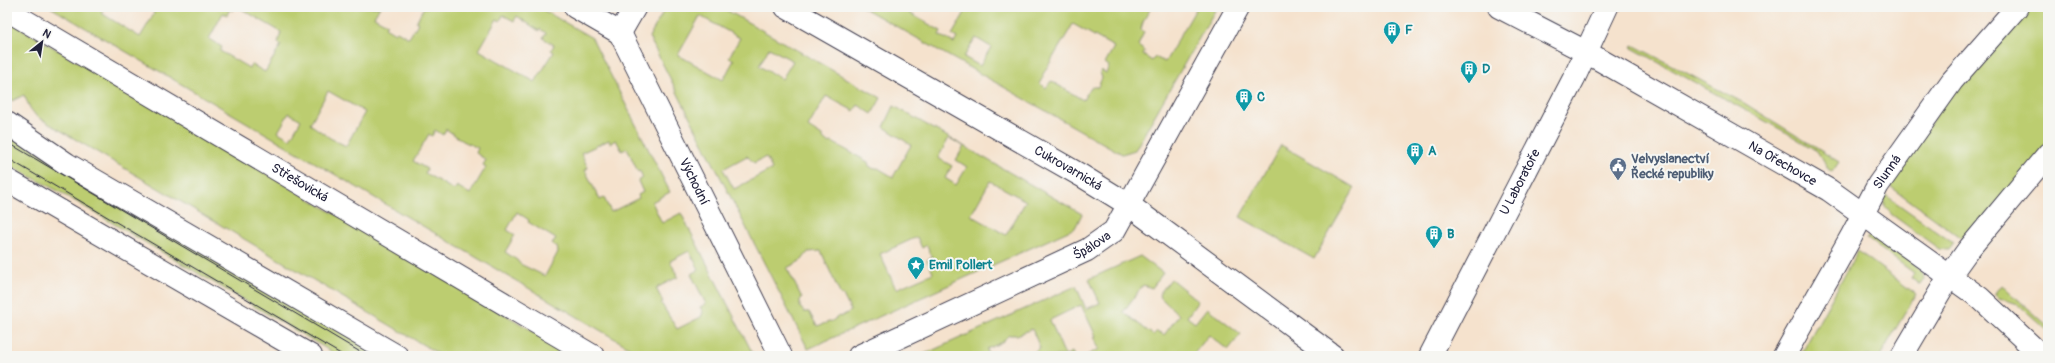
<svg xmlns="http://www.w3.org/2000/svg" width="2055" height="363" font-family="Pangolin,sans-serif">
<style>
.green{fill:#bccd70;stroke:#6f7856;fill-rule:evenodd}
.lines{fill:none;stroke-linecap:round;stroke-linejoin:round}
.minor-casing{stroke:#423f51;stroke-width:24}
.minor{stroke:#fff;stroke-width:22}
.tram{stroke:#22223b;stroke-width:1}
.labels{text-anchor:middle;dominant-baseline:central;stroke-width:4;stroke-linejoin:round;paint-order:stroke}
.culture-label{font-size:13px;font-weight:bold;fill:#0d838f;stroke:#f6f6f2;text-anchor:start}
.service-label{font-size:13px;font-weight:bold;fill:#4e5e75;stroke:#f6f6f2;text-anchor:start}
.street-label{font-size:13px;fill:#22223b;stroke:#f6f6f2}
</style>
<rect width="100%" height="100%" fill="#f6f6f2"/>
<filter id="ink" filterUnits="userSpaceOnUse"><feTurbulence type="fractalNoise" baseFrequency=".025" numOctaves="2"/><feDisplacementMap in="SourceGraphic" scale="8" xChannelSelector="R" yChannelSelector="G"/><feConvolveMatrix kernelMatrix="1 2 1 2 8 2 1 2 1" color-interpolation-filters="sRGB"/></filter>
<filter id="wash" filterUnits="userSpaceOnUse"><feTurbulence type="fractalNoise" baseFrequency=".012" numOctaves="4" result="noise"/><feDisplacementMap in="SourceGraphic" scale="16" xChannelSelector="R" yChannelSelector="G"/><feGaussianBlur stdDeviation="0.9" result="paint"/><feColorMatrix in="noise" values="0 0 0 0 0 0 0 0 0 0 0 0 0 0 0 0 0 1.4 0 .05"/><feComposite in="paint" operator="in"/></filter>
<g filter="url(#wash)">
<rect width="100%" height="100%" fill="#f5e2cd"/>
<!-- green -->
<g class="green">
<path d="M50,7H105L101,13L140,37L154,14L152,9L150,7H235L233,11L230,9L227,15L223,13L209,39L222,47L220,51L249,68L251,64L265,72L281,45L278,43L281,32L238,7H380L374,17L387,24L385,27L395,33L397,31L409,38L418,23L416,22L424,7H538L592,38L670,192L652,202L662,223L681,213L754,356H644ZM503,15L514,21L517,16L539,31L540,29L546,33L543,38L554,45L551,50L554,52L535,82L479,50L497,19L500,21ZM328,91L365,112L346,146L330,138L310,124ZM289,113L301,120L290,139L278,132ZM446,129L463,141L478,148L476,153L486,160L483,165L486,167L470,194L457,186L454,190L425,173L427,169L413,161L429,134L432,136L435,130L443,135ZM609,140L610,143L616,140L622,151L627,148L638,172L640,171L643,178L638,181L643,192L638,195L639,198L611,212L604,198L600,200L585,170L588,168L581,153ZM517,212L529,220L528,222L556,239L552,244L557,247L558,252L545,276L520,264L517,260L505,252L515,235L507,230ZM689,251L699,269L691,274L706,304L700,307L703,312L701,317L677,329L661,303L663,302L656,288L678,277L670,261Z"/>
<path d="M666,7H721L881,98L872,114L858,105L854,111L826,96L808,127L822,136L824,140L828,143L832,142L868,162L869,166L874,169L878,168L893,177L911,145L884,127L894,106L1082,214L1075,228L808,349L649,37ZM700,16L740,38L729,57L734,60L723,80L678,55ZM769,48L793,61L782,79L759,66ZM949,138L964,146L956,160L967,167L956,185L945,178L952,166L938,158ZM747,156L754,163L766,157L772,169L734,189L723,169ZM990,181L1026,201L1006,235L971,215ZM917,237L922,248L927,245L932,258L927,260L933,273L896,289L880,254ZM821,251L841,296L843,295L851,311L840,317L839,316L832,321L817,326L809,312H804L800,307V300L802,298L787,268L802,260L808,252Z"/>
<path d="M862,7H912L909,13L941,31L939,35L954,43L957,38L952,35L968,7H1152C1147,14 1142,22 1141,30L1144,32L1138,46L1145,51L1143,55L1152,61L1155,57L1165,62L1197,7H1217L1135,150L1122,154ZM1073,24L1114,47L1105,63L1109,66L1106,73L1101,70L1100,72L1102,78L1098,87H1091L1083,100L1051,81L1046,88L1040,84L1044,77L1042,76ZM976,38L991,47L980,66L964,57Z"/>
<polygon points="2025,7 2048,7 2048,145 1965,241 1887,184 1943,105"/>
<polygon points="7,20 575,356 442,356 36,116 30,108 24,95 12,101 7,88"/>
<polygon points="1633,45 1744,103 1839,162 1832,172 1829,170 1817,151 1787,133 1632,48"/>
<polygon points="7,133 383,356 339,356 58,191 7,164"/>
<polygon points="1281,145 1355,188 1314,259 1240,217"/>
<polygon points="1884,194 1953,243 1949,250 1939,249 1891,214 1885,206"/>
<path d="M1870,236L1877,238C1890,247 1922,263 1924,279L1920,285L1911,278L1914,273L1866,238Z"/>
<polygon points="1858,251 1916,294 1880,356 1800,356"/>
<polygon points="1140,256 1163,273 1152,288 1143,285 1123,312 1153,335 1157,331 1164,335 1179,315 1161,298 1159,294 1171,279 1198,301 1187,317 1195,323 1207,308 1241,334 1228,350 1209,335 1192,356 1085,356 1099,349 1094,337 1096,336 1081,305 1050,320 1063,351 1066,355 1072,352 1074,356 1028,356 1040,348 1032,329 1017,335 1009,335 1002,342 987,349 989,356 920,356 1076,286 1086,309 1100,303 1089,279"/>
<polygon points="2002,285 2048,326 2048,331 2018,304 1999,298 1995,294"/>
</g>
</g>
<g filter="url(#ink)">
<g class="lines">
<defs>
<g id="minor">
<polyline points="575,7 620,33"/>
<path id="s1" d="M786,7L1082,176L1129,205L1333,356"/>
<path id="s2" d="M1499,7L1586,52L1829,190L1980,298L2042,356"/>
<path id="s3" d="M7,10L593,356"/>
<path id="s4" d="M620,33L781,356"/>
<polyline points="620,33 635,7"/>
<polyline points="7,123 67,164 397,356"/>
<polyline points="7,180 311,356"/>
<path id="s5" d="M859,356L1087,250L1114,231L1238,7"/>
<path id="s6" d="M1430,356L1574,78L1607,7"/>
<path id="s7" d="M1784,356L1851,237L1878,185L1952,81L2017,7"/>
<polyline points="1902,356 1950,275 1968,250 2048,154"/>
</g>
</defs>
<!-- minor casing -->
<use href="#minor" class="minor-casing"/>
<!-- minor -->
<use href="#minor" class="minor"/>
<!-- tram -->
<g class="tram">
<polyline points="7,142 367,356"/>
<polyline points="7,158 344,356"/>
</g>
</g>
</g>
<!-- icons -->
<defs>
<symbol id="building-pin" viewBox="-11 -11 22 30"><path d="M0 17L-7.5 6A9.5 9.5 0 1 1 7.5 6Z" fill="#0f9aa8" stroke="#f6f6f2"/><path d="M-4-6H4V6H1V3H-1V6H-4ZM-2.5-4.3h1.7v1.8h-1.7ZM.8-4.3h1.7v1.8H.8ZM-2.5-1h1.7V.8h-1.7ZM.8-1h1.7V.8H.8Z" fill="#fff"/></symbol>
<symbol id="civic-pin" viewBox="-11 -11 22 30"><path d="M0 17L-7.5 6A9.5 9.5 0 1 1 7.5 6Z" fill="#5c6f8a" stroke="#f6f6f2"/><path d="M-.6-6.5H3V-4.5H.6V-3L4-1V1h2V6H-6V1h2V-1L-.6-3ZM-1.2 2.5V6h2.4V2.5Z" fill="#fff"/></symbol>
<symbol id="sight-pin" viewBox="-11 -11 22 30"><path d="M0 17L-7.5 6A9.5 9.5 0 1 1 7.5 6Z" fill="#0f9aa8" stroke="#f6f6f2"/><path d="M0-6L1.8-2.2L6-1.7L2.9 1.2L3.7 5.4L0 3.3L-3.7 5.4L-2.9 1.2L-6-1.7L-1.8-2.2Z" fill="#fff"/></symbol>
</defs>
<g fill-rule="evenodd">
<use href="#building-pin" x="1382" y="20" width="20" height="27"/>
<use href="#building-pin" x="1459" y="59" width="20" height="27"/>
<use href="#building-pin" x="1234" y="87" width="20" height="27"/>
<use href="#building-pin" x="1405" y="141" width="20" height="27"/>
<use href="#civic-pin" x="1608" y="156" width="20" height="27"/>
<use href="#building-pin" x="1424" y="224" width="20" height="27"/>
<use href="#sight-pin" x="906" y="255" width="20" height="27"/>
</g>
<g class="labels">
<!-- culture labels -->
<g class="culture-label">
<text x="1405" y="30">F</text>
<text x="1482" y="69">D</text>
<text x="1257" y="97">C</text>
<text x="1428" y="151">A</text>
<text x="1447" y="234">B</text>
<text x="929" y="265">Emil Pollert</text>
</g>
<!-- service labels -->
<g class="service-label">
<text x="1631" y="159">Velvyslanectví<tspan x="1631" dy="15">Řecké republiky</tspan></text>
</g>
<!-- street labels -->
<g class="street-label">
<text stroke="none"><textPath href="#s2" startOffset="324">Na Ořechovce</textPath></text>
<text stroke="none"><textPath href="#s1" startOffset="325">Cukrovarnická</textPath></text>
<text stroke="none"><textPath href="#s7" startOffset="211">Slunná</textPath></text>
<text stroke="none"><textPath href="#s4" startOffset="166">Východní</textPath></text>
<text stroke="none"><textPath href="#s6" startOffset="196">U Laboratoře</textPath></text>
<text stroke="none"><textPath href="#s3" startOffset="340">Střešovická</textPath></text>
<text stroke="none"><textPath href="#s5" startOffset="258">Špálova</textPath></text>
</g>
</g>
<!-- margin -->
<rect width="2055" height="363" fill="none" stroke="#f6f6f2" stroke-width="24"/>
<!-- north arrow -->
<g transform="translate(42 42) rotate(30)" stroke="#f6f6f2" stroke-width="3" paint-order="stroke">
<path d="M0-3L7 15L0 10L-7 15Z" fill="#22223b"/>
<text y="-6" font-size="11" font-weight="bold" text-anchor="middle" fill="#22223b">N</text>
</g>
</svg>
